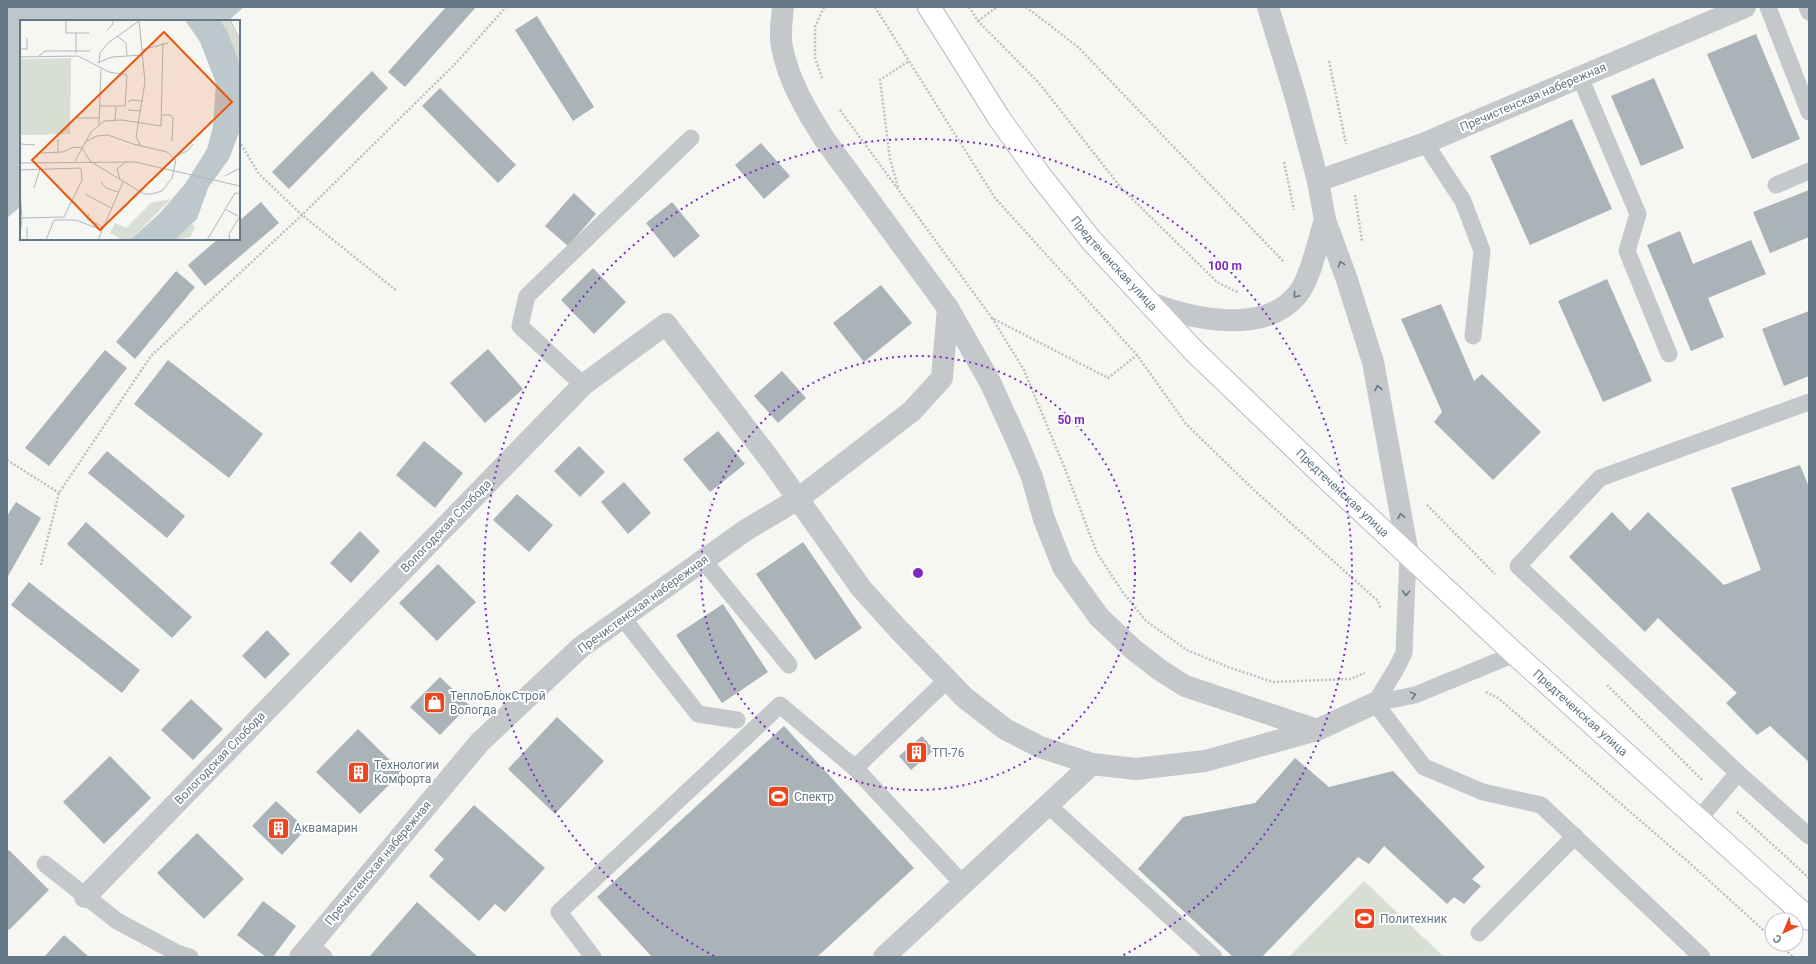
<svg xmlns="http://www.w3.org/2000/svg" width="1816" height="964" font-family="Roboto,sans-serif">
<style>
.green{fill:#d8ded3}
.water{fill:#bcc8cc}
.building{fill:#aab3b8}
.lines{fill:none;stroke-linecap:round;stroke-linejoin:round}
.secondary-casing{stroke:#b6bcc0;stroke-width:24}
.path{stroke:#bdc0c2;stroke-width:2.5;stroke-dasharray:2 2;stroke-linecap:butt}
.lane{stroke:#c4c8cb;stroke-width:17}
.street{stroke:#c4c8cb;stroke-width:22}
.secondary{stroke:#fff;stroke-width:22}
.oneway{stroke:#647885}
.ring{fill:none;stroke:#7b2cbf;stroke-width:2;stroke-dasharray:2 4}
.labels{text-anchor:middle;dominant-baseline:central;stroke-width:4;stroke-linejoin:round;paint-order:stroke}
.street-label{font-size:12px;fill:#647885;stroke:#fff}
.poi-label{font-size:12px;fill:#647885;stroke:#fff;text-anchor:start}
.inset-road{fill:none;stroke:#afb9bd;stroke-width:1}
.view{fill:#e8590c;fill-opacity:0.15;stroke:#e8590c;stroke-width:2}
.inset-edge{fill:none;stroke:#647885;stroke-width:2}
.centre{fill:#7b2cbf;stroke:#fff;stroke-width:2}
.ring-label{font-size:12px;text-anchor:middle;font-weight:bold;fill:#7b2cbf;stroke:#fff;stroke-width:4;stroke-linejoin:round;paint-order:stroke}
</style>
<rect width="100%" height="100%" fill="#f6f6f3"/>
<!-- green -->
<polygon class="green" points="1364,881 1444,957 1289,957"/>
<!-- water -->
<polygon class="water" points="7,7 244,7 228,21 21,21 21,206 7,218"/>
<!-- building -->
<g class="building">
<polygon points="446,7 476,7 405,87 388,72"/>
<polygon points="537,16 594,107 573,121 515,30"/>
<polygon points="1756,34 1800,139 1752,159 1707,54"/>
<polygon points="372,71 388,88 289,189 272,172"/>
<polygon points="1654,78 1684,148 1641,166 1611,96"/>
<polygon points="440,88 516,165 498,183 422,106"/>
<polygon points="1572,119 1612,209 1530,245 1490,156"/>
<polygon points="761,143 790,176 764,199 735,165"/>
<polygon points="1809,190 1809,237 1770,253 1753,212"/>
<polygon points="574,193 596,214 568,246 545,226"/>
<polygon points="261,202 279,223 205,286 188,265 218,239 239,239 239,221"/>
<polygon points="672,202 700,236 674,258 646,223"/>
<polygon points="1680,231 1693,264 1751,240 1766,274 1708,298 1724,337 1691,351 1647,245"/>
<polygon points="593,268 626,302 594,334 561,300"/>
<polygon points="176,271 195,287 135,359 116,342"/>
<polygon points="1607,279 1652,381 1603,402 1558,301"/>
<polygon points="881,285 912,323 864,362 833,323"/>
<polygon points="1441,304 1474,381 1482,374 1541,432 1493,480 1434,422 1442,412 1401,319"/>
<polygon points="1809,311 1809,376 1784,386 1762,329"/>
<polygon points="488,349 523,389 485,423 450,383"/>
<polygon points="105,350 127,368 49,466 25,448"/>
<polygon points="168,360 263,434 229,478 134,404"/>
<polygon points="782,371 806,398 778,423 754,396"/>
<polygon points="718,431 745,464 710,492 683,459"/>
<polygon points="424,441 463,473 435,508 396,475"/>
<polygon points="579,446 605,472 580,497 554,471"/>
<polygon points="107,451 185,516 167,538 88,473"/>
<polygon points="1800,465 1809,487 1809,762 1770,726 1757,735 1726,703 1737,693 1658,618 1645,632 1569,557 1612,512 1630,531 1648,512 1724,585 1761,570 1731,488"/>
<polygon points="624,482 651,513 628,534 601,502"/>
<polygon points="517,494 553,525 529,552 493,520"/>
<polygon points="16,502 41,518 7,578 7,516"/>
<polygon points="86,522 192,617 172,638 67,544"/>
<polygon points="360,531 380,551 351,583 330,563"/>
<polygon points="803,542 862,628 815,660 756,574"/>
<polygon points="438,564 476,602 437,641 399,603"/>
<polygon points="29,582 140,670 122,693 11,605"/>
<polygon points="723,604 768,672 722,703 676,635"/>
<polygon points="267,630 290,654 265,679 242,656"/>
<polygon points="440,677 469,705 440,735 410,707"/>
<polygon points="191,699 223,729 193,760 161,730"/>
<polygon points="557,717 604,761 555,814 508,769"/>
<polygon points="784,726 914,868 817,957 652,957 597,897"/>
<polygon points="358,729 402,772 360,814 316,772"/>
<polygon points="922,736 934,750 911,770 899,756"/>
<polygon points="110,756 151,798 104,844 63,802"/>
<polygon points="1295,758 1329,787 1393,771 1485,867 1472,879 1481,886 1464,904 1454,897 1447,904 1384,846 1369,864 1358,857 1262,957 1233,957 1138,869 1183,817 1255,803"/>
<polygon points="276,801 306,829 282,855 252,826"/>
<polygon points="474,805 545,868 505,912 495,904 479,921 429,876 444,859 434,850"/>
<polygon points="197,833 244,879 204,919 157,873"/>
<polygon points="9,850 49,890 9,930 7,928 7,852"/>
<polygon points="263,901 296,926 273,957 266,957 237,935"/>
<polygon points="417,902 478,957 369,957"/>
<polygon points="64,935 89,957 44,957"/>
</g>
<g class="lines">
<defs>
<g id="secondary">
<path id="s1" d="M929,7L999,118L1039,174L1091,240L1194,351L1324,476L1515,654L1809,919"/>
</g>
</defs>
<!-- secondary casing -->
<use href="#secondary" class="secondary-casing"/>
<!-- path -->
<g class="path">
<polyline points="875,7 995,198 1137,355 1186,424 1255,491 1378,601 1381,609"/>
<polyline points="969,7 978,21 1039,83 1122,189 1217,282 1239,293"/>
<polyline points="1026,7 1078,47 1284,262"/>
<polyline points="978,21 997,7"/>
<polyline points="1329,61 1346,144"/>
<polyline points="822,78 815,58 815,27 824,7"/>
<polyline points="840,110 992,318 1108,378 1137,355"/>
<polyline points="239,141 259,174 302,215 397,291"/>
<polyline points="1284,162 1294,210"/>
<polyline points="898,187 890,159 880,80 909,61"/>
<polyline points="1355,195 1362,241"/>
<polyline points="992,318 1024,370 1065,469 1097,553 1122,591 1146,621 1187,650 1228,667 1273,682 1350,679 1365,673"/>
<polyline points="7,460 59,493"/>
<polyline points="1427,505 1495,574"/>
<polyline points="41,565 59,493 151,356 302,215 457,62 506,7"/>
<polyline points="1607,685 1702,780"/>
<polyline points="1486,692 1498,698 1693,866 1772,938"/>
<polyline points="1737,812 1809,878"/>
<polyline points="1779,944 1793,957"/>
</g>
<!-- lane -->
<g class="lane">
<polyline points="1768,7 1809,112"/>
<polyline points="1807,7 1809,12"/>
<polyline points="1580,77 1638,214 1627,251 1669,354"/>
<polyline points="1425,143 1463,201 1482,251 1473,336"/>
<polyline points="1776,185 1809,171"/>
<polyline points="583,385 520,326 527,296 691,138"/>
<polyline points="1809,402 1600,478 1518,566 1738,773 1809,836"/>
<polyline points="703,560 789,665"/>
<polyline points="622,617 698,714 737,720"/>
<polyline points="1375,703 1424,767 1483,792 1541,805 1702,957"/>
<polyline points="1375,703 1396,669 1404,653 1408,554"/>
<polyline points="1375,703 1415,695 1515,654"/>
<polyline points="855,768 947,680"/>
<polyline points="1048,805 1214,957"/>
<polyline points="1699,819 1738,773"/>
<polyline points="45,864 117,921 177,953 190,957"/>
<polyline points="1479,933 1575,836"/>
<polyline points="309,945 324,957"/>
<polyline points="593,957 559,912 780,705 855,768 963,884"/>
</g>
<!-- street -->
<g class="street">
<path d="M783,7C782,20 779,34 782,47C788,80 807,112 825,140L948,308L990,382L1016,439L1032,477L1044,519L1063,567L1099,617L1134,650L1160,670L1185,686L1317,730"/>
<polyline points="1268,7 1295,95 1318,181 1325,220 1347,280 1373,362 1408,554"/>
<polyline points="1318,181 1425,143 1745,7"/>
<path d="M1148,302C1191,319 1264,336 1298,294C1311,277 1318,241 1325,220"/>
<polyline points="85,897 583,385 666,324 771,461 861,588 898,629 965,698 1005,729 1040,747 1092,764 1136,769 1205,761 1317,730 1375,703"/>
<polyline points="300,957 480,742 581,647 746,530 798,499 912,411 942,378 948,308"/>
<polyline points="884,957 1092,764"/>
</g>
<!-- secondary -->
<use href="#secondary" class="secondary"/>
</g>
<!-- one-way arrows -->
<defs><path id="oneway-chevron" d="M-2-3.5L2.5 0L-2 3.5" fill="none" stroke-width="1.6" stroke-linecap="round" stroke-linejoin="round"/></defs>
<g class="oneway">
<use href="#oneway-chevron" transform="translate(1341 264) rotate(-110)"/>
<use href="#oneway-chevron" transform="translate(1296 295) rotate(130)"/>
<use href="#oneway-chevron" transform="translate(1378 388) rotate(-101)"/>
<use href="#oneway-chevron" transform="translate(1401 516) rotate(-101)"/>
<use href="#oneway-chevron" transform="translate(1406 593) rotate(93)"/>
<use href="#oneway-chevron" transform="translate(1413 695) rotate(-15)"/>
</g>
<!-- distance rings -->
<g class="ring">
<circle cx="918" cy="573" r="217"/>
<path d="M714 956A434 434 0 1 1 1122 956"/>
</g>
<!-- icons -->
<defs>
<symbol id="shop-square" viewBox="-11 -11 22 22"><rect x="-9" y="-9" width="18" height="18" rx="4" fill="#ec461d" stroke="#fff"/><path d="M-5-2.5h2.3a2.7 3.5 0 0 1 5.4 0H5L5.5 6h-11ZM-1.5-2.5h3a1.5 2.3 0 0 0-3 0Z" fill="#fff"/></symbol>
<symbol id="building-square" viewBox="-11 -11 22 22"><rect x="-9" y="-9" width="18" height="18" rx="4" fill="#ec461d" stroke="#fff"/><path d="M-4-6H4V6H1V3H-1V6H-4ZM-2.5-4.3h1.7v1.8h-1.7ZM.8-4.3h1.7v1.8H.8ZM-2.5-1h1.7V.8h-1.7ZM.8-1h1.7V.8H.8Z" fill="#fff"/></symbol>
<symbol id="stadium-square" viewBox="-11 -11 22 22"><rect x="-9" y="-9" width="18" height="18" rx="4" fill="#ec461d" stroke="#fff"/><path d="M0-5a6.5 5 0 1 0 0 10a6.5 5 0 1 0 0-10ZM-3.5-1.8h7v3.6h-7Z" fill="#fff"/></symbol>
</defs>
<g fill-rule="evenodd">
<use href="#shop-square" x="422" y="690" width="25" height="25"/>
<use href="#building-square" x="904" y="740" width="25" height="25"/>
<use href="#building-square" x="346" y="760" width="25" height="25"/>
<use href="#stadium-square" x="766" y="784" width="25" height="25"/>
<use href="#building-square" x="266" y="816" width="25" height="25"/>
<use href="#stadium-square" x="1352" y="906" width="25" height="25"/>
</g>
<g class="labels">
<!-- street labels -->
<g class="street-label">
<text transform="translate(1533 97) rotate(-23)">Пречистенская набережная</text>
<text stroke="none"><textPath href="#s1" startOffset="317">Предтеченская улица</textPath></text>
<text stroke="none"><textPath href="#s1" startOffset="641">Предтеченская улица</textPath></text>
<text transform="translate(446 526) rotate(-46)">Вологодская Слобода</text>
<text transform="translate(643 604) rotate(-36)">Пречистенская набережная</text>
<text stroke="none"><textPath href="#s1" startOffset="965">Предтеченская улица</textPath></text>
<text transform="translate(220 758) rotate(-46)">Вологодская Слобода</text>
<text transform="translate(378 863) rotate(-50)">Пречистенская набережная</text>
</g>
<!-- poi labels -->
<g class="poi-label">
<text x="450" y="696">ТеплоБлокСтрой<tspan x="450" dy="14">Вологда</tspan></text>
<text x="932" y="753">ТП-76</text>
<text x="374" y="765">Технологии<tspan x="374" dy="14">Комфорта</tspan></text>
<text x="794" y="797">Спектр</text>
<text x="294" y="828">Аквамарин</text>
<text x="1380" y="919">Политехник</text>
</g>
</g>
<!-- overview -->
<g transform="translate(20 20)">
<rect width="220" height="220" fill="#f6f6f3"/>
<path d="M200,0H209L220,22V44ZM51,38L50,114L0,115V39ZM151,179L110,220H98L99,218L90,213L95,203L106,208L131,183ZM172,204L175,208L170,217L155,220Z" fill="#d8ded3"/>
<path d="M165,0H200L207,11L220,44V110L209,139L188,168L177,199L155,220H110L140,193L165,164L187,129L193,107L196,63L180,22Z" fill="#bcc8cc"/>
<path class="inset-road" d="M46,0V13H69M119,0L125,62L116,117L121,126M210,0L220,20M87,10L93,4V0M97,16L106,23L107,36M0,29H7V18M122,30L148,23M56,33V13M19,36L25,31H70M0,37L58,36L89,52L107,55L105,86H79M79,42L80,33L88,23L119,1M77,43L92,37L123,35M108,82L111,80L123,81M108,90L121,91M142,95H151L153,98L152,121M55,98H79M95,100L96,87M79,104L81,49M0,124L15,125M62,128L70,141L124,174H132L142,171L152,158L156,140L147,132L113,124L88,115L77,116L65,122M38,132V119M20,133L43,132L54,127L62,128M154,137L167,131L173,124M55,141L71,112L84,101L102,100L141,106L143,23M0,143L115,142L220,166M0,150L61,148L62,160L44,197L2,198M205,156L220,148M100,159L97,149L107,141M81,162L86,168L98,172M14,168L20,149M0,170L2,198L0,216M65,174L91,188M205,189L218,196M69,194L67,199L83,207M7,220V207M26,220L34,200H56L82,210M78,220L103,162M187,220L215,173L220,174M210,220L209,214L220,196"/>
<path class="view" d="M144,12L212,82L80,210L12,140Z"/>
<rect width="220" height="220" class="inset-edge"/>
</g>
<circle cx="918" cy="573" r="6" class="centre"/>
<g class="ring-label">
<text x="1225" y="270">100 m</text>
<text x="1071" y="424">50 m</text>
</g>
<!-- border -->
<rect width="1816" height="964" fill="none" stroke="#647885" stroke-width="16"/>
<!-- north arrow -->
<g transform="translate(1784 932) rotate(224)"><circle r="19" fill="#ffffff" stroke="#c1c9ce"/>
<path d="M0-3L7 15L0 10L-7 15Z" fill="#ec461d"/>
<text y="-6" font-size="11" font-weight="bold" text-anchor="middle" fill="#647885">С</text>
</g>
</svg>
